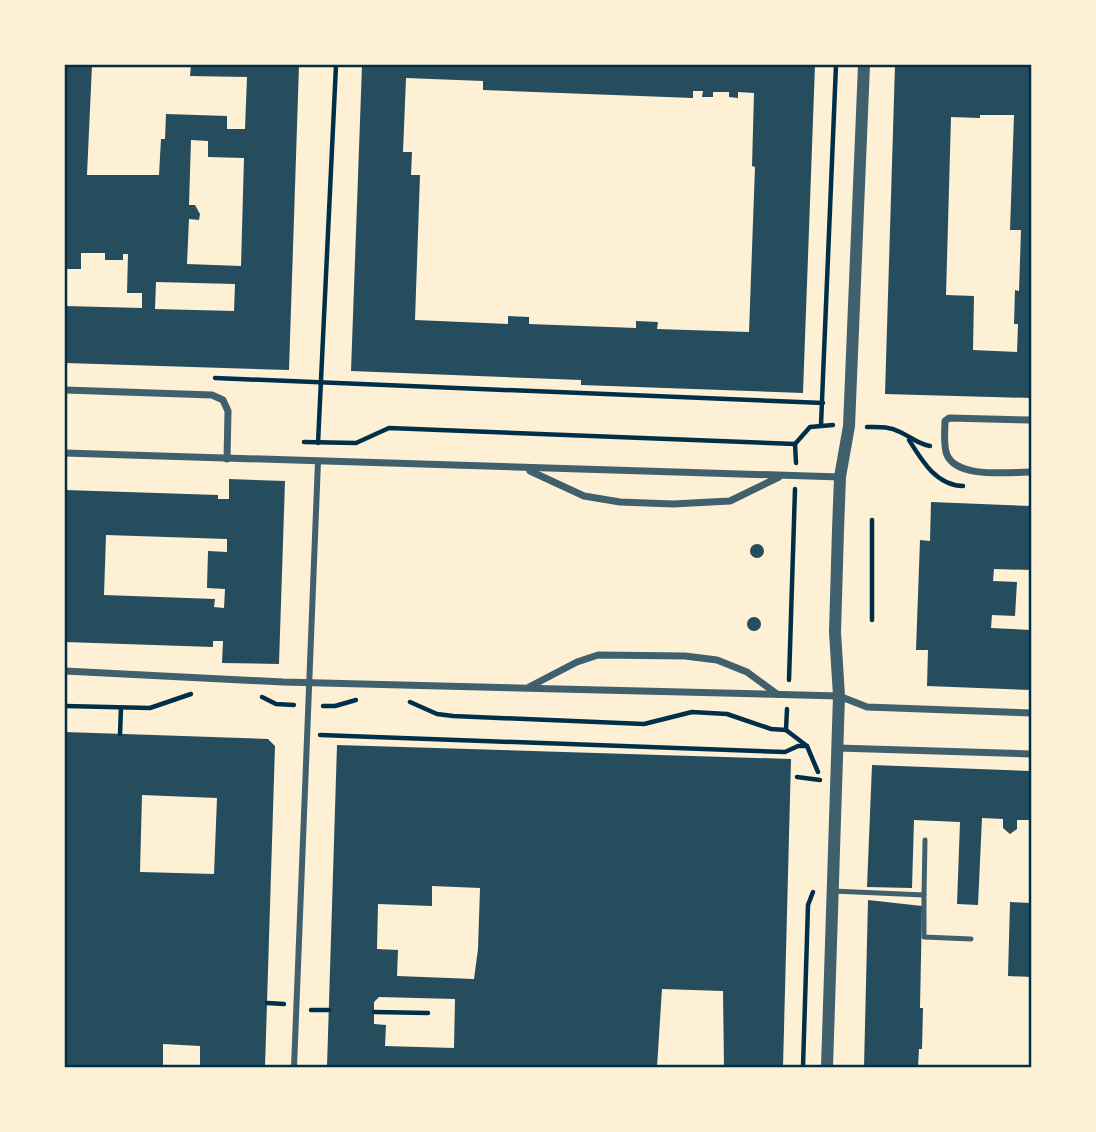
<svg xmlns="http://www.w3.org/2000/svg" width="1096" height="1132" font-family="Lato,sans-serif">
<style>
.building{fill:#264d5e;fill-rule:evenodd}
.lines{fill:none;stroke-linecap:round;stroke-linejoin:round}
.path{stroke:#003049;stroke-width:4.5}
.service{stroke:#3f606c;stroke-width:5}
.pedestrian{stroke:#3f606c;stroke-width:6}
.minor{stroke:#3f606c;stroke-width:7}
.tertiary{stroke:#3f606c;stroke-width:12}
.neatline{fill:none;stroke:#003049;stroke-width:2.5}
</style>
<rect width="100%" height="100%" fill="#fdf0d5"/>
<!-- building -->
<g class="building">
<path d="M65,65H92L87,175H159L161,139H165L166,114L227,116V129H245L247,77L190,76L191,65H299L289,370L65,363V306L142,308V293H127L128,254H123V260H105V253H81V269H65ZM191,140L208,141V157L244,158L241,266L187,264L189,219L199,220L200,214L195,205H189ZM156,282L235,284L234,311L155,309Z"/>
<path d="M362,65H815L803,393L581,385V380L351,371ZM406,78L483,81V90L693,98V91H703L702,97H713V92H729V97L738,98V92L754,93L752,166L755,167L749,332L657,329L658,322L636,321V328L529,324V317L508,316V324L415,320L420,175H411L412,152H403Z"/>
<path d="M895,65H1031V398L885,394ZM980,115H1014L1010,230H1021L1019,291L1015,290L1014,324H1018L1017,352L973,350L974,296L946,295L951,117L980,118Z"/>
<path d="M229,479L285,481L279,664L222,663L223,641H213V647L65,642V490L218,495V499H229ZM106,535L227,539V552L208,551L207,588L225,589L224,608L214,607L215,599L104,595Z"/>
<polygon points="931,502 1031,506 1031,570 994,569 993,581 1017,582 1015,616 992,615 991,628 1031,630 1031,690 927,686 928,650 916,650 920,540 930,541"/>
<circle cx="757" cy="551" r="7"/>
<circle cx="754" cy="624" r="7"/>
<path d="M65,732L268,739L275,746L265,1067H200V1046L163,1044V1067H65ZM142,795L217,798L214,874L140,872Z"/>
<path d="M337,745L791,759L783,1067H724L723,991L662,989L657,1067H327ZM432,886L480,888L478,949L474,979L397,976L398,950L377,949L378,904L432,906ZM379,997L455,999L454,1048L385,1046L386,1025L374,1024V1002Z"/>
<polygon points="872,765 1031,771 1031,820 1017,820 1017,829 1010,834 1003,828 1003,819 982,818 978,905 957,904 960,822 914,820 912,888 867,887"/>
<polygon points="868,900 922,906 920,1008 923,1008 922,1049 919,1049 918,1067 864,1067"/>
<polygon points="1010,902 1031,903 1031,977 1008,976"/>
</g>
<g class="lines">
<!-- path -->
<g class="path">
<polyline points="215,378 823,403"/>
<polyline points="821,425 836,65"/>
<path d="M867,427C878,427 889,426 900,432C911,437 918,444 930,446"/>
<path d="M909,440C922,461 936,485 963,486"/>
<polyline points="304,442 356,443 389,428 795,444"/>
<polyline points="318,443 336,65"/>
<polyline points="796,463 795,444 810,427 833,425"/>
<polyline points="872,620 872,520"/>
<polyline points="789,680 795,489"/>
<polyline points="262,697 276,704 294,705"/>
<polyline points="410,702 437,714 453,716 644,724 692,712 727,714 771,729 786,730 807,746 818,772"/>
<polyline points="65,706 150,708 191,694"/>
<polyline points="323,706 335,706 356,700"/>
<polyline points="786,730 787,709"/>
<polyline points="120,734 121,708"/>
<polyline points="320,735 785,752 798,746 807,746"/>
<polyline points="797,777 820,780"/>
<polyline points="267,1003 284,1004"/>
<polyline points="311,1010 329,1010"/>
<polyline points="374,1012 428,1013"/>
<polyline points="803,1067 808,905 813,892"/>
</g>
<!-- service -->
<g class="service">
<polyline points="833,891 924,895 925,840"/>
<polyline points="924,895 924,937 971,939"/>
</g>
<!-- pedestrian -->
<polyline class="pedestrian" points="294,1067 318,461"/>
<!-- minor -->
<g class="minor">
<polyline points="65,390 212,395 223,400 228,411 227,459"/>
<path d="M1031,420L949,418L945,421C945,431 943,445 947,455C958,479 1009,472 1031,472"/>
<polyline points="65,453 840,477"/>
<polyline points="530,471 584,496 620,502 673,504 730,501 779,477"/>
<polyline points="65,671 283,682 839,696 867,707 1031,713"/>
<polyline points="529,687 577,662 598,655 685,656 717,660 747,672 777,694"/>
<polyline points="838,748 1031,754"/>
</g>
<!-- tertiary -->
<polyline class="tertiary" points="827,1067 839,696 835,632 838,530 840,477 849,426 864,65"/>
</g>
<!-- border -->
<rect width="1096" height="1132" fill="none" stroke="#fdf0d5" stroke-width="133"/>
<rect x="66" y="66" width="964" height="1000" class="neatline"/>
</svg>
